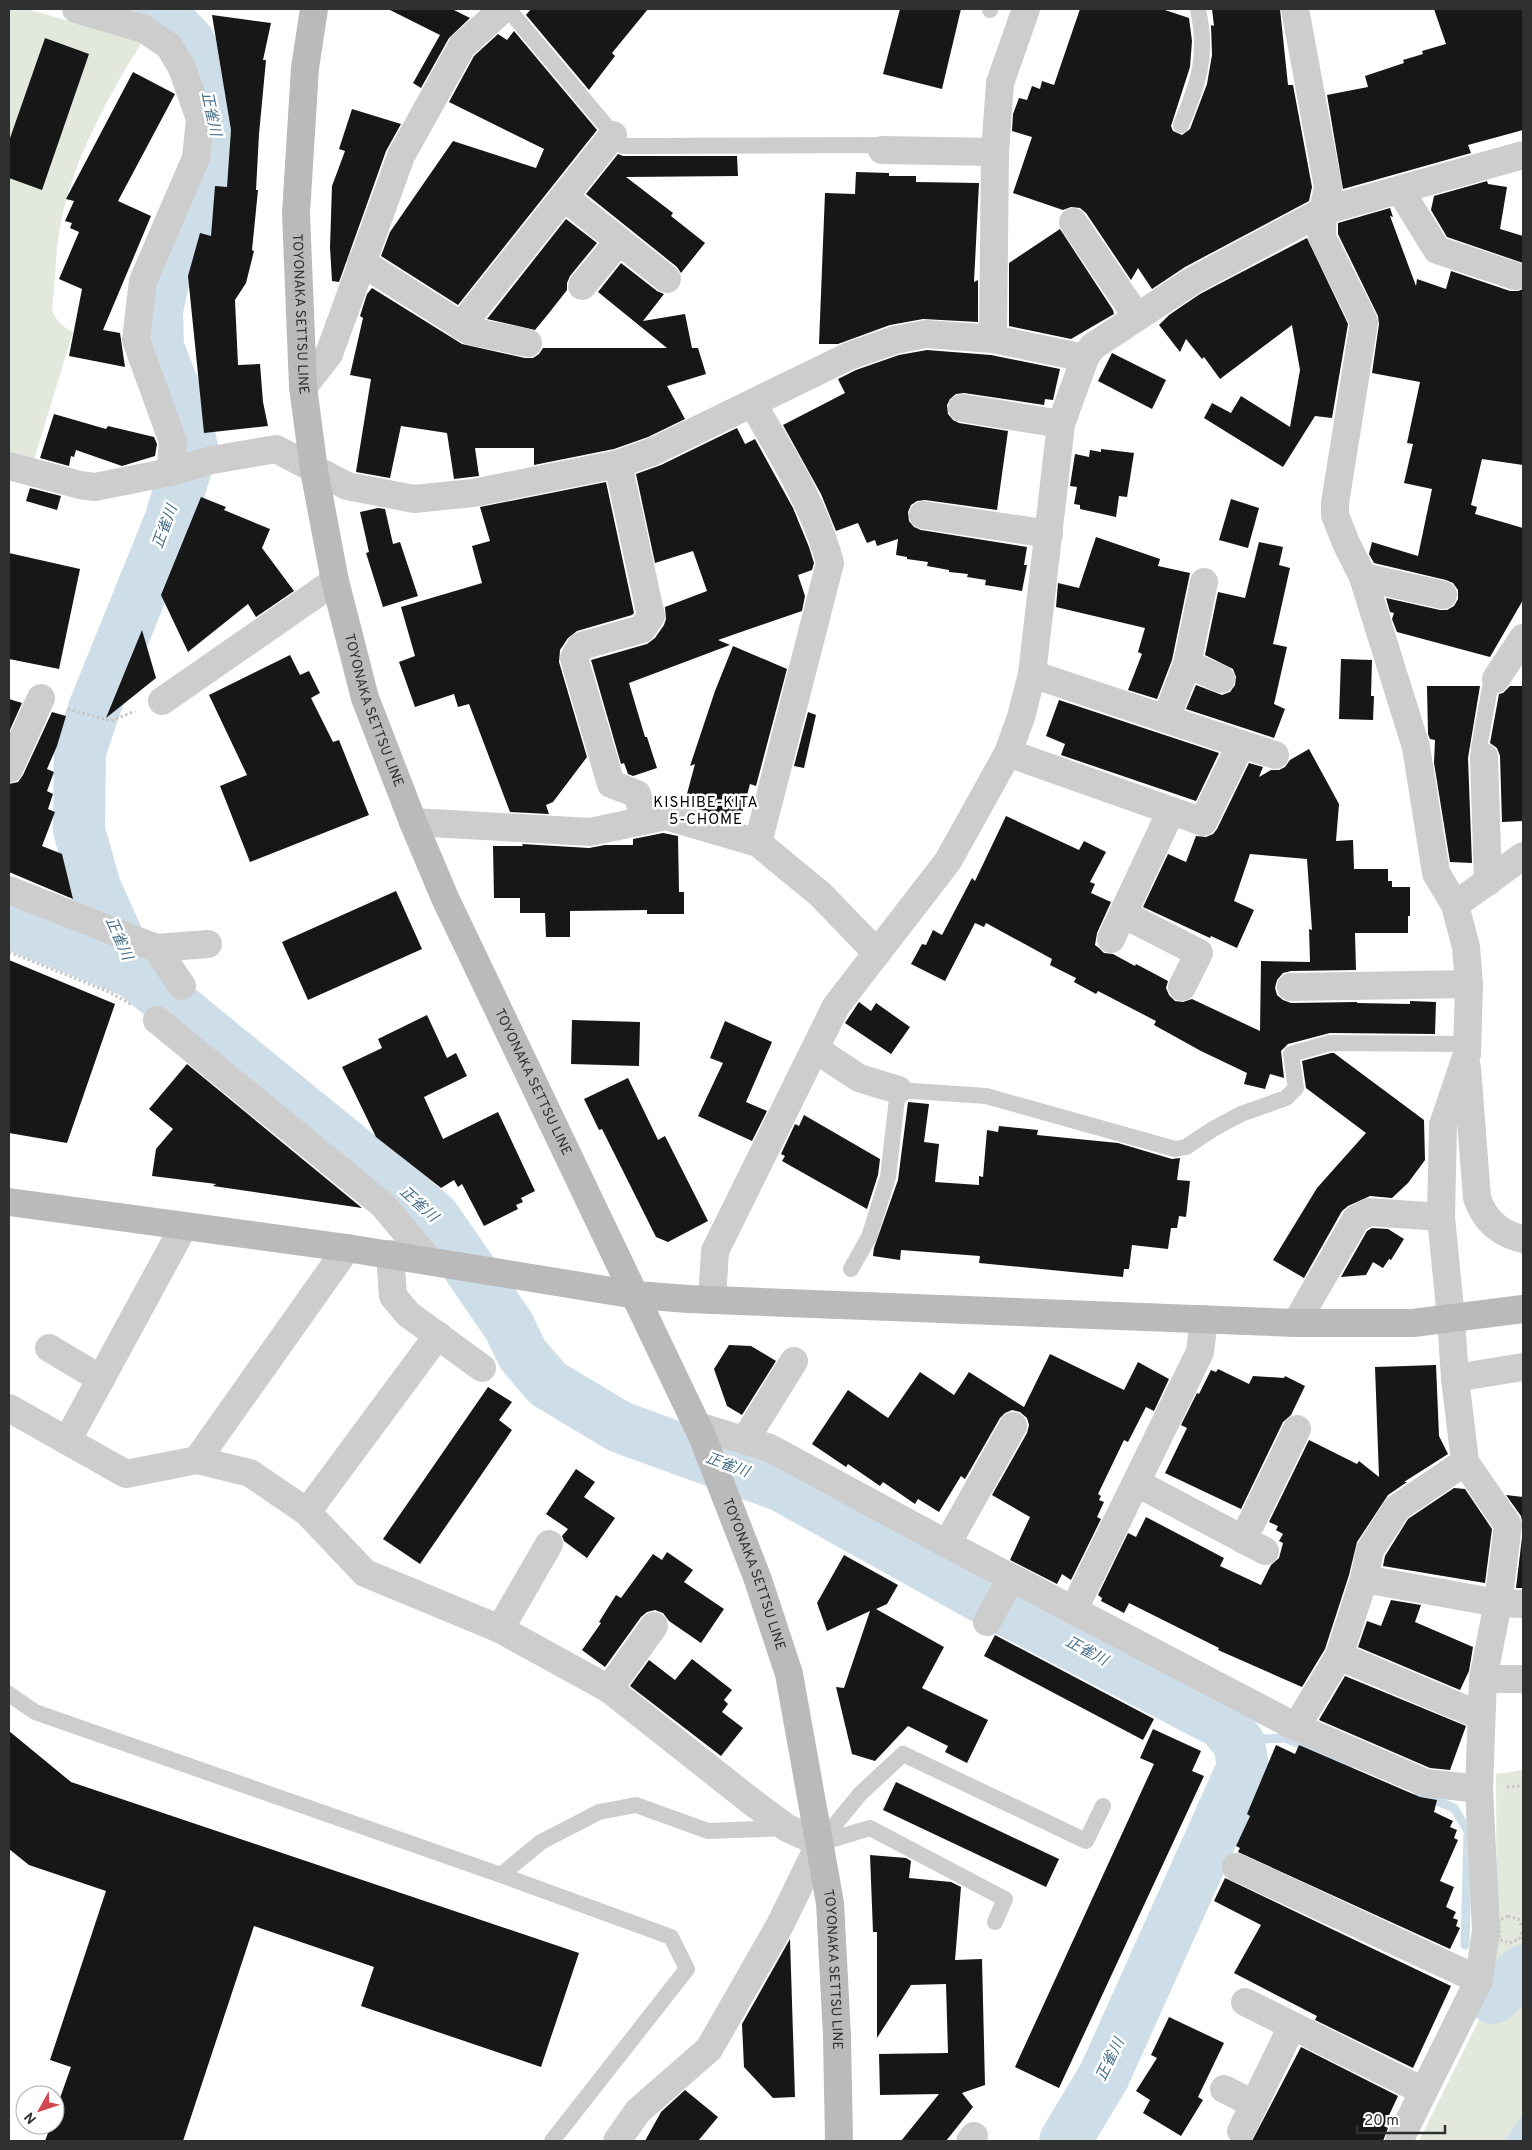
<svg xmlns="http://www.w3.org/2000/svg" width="1532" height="2150" font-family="Overpass,'Noto Sans JP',sans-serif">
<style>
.green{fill:#e3e8dd}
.water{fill:#cedee9}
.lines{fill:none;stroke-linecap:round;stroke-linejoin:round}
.stream{stroke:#cedee9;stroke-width:9}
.river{stroke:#cedee9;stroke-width:52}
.building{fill:#171717}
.path{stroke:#c7c7c7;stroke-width:3;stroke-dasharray:2.5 2.5;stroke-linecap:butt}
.lane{stroke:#cdcdcd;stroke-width:16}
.street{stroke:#cdcdcd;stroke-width:28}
.secondary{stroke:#bababa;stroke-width:28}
.labels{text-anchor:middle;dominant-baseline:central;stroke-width:5;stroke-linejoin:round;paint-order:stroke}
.street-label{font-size:14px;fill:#303030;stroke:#fff}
.water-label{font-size:15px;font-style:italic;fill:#466f89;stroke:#fff}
.neighbourhood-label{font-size:15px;letter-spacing:1px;fill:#000;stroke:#fff}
</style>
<rect width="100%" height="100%" fill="#fff"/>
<!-- green -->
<g class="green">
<path d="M9,9H27L142,42C108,97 74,158 61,222C55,250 56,280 52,309C55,320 62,327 73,332L34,460L9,452Z"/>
<polygon points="1523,1770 1523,2141 1419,2141 1485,2008 1497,1947 1496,1774"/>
</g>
<!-- water -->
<polygon class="water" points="1523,2115 1523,2141 1503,2141 1505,2139"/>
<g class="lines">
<!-- stream -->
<g class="stream">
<polyline points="1263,1739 1285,1738 1350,1765"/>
<polyline points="1418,1793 1454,1808 1468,1831 1465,1945"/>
</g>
<!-- river -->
<g class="river">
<polyline points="136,9 172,24 189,42 200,66 210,101 216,141 205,191 163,282 157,311 158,347 186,420 192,448 170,521 94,709 80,752 79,830 95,887 133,972 434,1217 509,1326 523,1355 548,1384 620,1427 782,1486 978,1595 1222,1723 1239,1743 1243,1767 1104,2076 1065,2141"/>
<polyline points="9,923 133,972"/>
<polyline points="1493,1998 1523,1971"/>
</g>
</g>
<!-- building -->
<g class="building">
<polygon points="388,9 452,9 470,18 449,38 421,88 413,83 440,35"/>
<polygon points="531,9 648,9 612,53 615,56 589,90 526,15"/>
<polygon points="900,9 961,9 942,89 883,74"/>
<polygon points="1080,9 1162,9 1189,18 1192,41 1190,67 1171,126 1173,131 1182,135 1190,129 1207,84 1212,55 1211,25 1214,26 1212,9 1280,9 1288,85 1293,85 1312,187 1309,201 1185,267 1152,289 1138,268 1131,280 1086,213 1080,208 1071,207 1063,210 1013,193 1032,137 1012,131 1013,114 1019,98 1027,100 1032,86 1040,89 1042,81 1054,85"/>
<polygon points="1434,9 1523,9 1523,130 1468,145 1471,153 1343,189 1327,95 1368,87 1365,76 1404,63 1403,60 1423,54 1422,51 1446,44"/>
<polygon points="212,15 271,23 263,60 266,60 259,134 256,190 258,190 252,250 254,251 246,283 235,300 238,365 260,364 263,402 268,426 204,433 188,276 200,233 211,236 215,186 227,187 231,130"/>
<polygon points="514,31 597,130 458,305 381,256 390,232 453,141 536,168 544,149 449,102 474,56 498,34 507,40"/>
<polygon points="45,38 89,54 42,190 9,178 9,141"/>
<polygon points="133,72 175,94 118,201 151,216 103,330 120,333 125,367 69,356 82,289 59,279 79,232 70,228 72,223 65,221 74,201 66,199"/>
<polygon points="352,109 401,124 386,151 339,282 332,281 330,247 332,186 345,151 339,149"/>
<polygon points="618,154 623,156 737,156 738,176 626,177 673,213 671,216 705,243 681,273 677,267 586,194"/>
<polygon points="856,172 889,173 889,176 916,176 916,182 979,183 974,282 978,280 978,322 923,319 890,325 838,344 819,344 825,193 855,194"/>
<polygon points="1487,181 1488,184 1507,187 1500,229 1523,236 1523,263 1447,237 1431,210 1434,196"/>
<polygon points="1390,208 1393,217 1390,216 1416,286 1417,279 1446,289 1451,271 1510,291 1518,291 1523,289 1523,465 1482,459 1471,505 1477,507 1475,514 1523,528 1523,600 1490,657 1397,632 1392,619 1394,613 1390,612 1386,598 1440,610 1447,610 1454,606 1458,599 1458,590 1453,583 1446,580 1374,563 1369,554 1372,542 1418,556 1432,489 1404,483 1413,444 1407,443 1420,382 1372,373 1379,324 1378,316 1338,234 1338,223"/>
<polygon points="566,219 597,243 570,276 567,283 567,290 549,313 535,330 487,319"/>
<polygon points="1060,229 1113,310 1114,314 1071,339 1009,326 1009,263"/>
<polygon points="1307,238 1348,324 1332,418 1315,416 1283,467 1204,418 1212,403 1231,413 1241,396 1290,427 1300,370 1292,325 1220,379 1204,357 1202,359 1186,339 1180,352 1159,325 1169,315 1200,294"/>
<polygon points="621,263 657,291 664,294 643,321 685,314 692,348 698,348 706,374 667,386 685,419 648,437 614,449 534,465 534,448 475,448 479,476 454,479 447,433 401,426 390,478 356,472 371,379 350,375 363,318 360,316 367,294 372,288 462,344 525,358 533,358 539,354 543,348 667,348 598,292"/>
<polygon points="927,350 991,355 1060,369 1053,400 1045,399 1044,405 964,393 956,394 950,399 947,405 948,414 953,420 959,423 1008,431 997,510 925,500 917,501 911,505 908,512 909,521 914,527 921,530 1027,547 1024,565 1027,565 1022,591 985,585 986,580 967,577 968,574 949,572 949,570 927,566 928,562 907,559 907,557 896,555 898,539 877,546 875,540 867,543 858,523 836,531 821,494 783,425 845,393 838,379 856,370 899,355"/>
<polygon points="1112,353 1166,380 1152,409 1098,381"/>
<polygon points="54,414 106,429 108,426 154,437 157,444 155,456 122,466 76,450 74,457 71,456 69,466 40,458"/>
<polygon points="737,428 745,444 755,439 793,508 809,547 814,563 812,570 798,575 805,596 802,611 718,640 730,645 629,683 645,737 647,737 657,768 633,776 628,774 624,763 621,764 591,660 647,644 655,638 664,625 666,619 665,607 707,591 693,551 655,563 636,474 661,465"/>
<polygon points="1101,449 1134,453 1127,497 1119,496 1116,517 1080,509 1080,505 1074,504 1077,487 1070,486 1075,454 1089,457 1090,450 1101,452"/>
<polygon points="606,482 634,613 632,615 577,631 568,638 560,650 559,662 587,757 553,802 546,805 549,814 510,812 469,704 458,707 454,694 415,707 399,662 415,656 401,607 482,583 472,546 490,541 480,507"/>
<polygon points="30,488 61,496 57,510 26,501"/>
<polygon points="201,497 226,507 224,510 270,529 262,548 294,591 256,617 248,604 188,652 161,595"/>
<polygon points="1231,499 1259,508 1248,548 1219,540"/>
<polygon points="378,508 385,509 393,544 400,542 418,596 383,607 366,553 369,552 360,512"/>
<polygon points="1096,537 1160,559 1158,566 1190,573 1172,660 1157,699 1128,690 1142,654 1138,652 1145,628 1056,607 1058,583 1079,588"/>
<polygon points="1259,542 1283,547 1279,565 1290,568 1273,644 1287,647 1274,704 1285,709 1274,738 1186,709 1196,685 1222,695 1230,692 1235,685 1236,677 1233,669 1205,655 1218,592 1245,598"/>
<polygon points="9,553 80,569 59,669 9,659"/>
<polygon points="142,630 156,678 106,718"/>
<polygon points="733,646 787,669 756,786 750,784 740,821 684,805 695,764 690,766 715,691"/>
<polygon points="290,655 300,675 309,671 320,693 311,698 333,742 339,740 369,815 250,862 220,786 247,775 209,695"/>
<polygon points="1341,659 1372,660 1371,696 1374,696 1373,720 1339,719"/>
<polygon points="1427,686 1480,686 1468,758 1472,863 1450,862 1434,763 1435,740 1430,739 1428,734"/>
<polygon points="1510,686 1523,686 1523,821 1502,822 1500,756 1497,748 1490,743 1499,694 1503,693"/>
<polygon points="9,699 22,703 9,732"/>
<polygon points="1059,700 1219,753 1196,801 1061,755 1065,744 1046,736"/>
<polygon points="52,712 66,716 57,746 47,769 54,772 47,791 53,794 48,809 55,812 42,846 62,854 73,899 9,872 9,784 18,782 23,775"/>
<polygon points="808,712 816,715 804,768 794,766"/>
<polygon points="1309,749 1339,804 1336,841 1353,840 1354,869 1388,869 1388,881 1392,881 1392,887 1410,887 1410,916 1408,916 1408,933 1355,933 1356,970 1291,971 1283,973 1277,980 1275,988 1277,995 1283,1000 1291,1003 1357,1002 1357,1003 1410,1004 1410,1001 1436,1002 1435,1034 1330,1033 1288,1044 1281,1051 1284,1078 1270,1074 1265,1089 1244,1084 1247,1073 1201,1051 1154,1025 1156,1021 1098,991 1096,994 1074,982 1076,978 1050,965 1052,959 986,923 984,927 975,923 945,981 911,964 922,944 926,945 933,930 942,935 972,878 975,881 1006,816 1079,850 1084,841 1106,852 1090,882 1095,884 1091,893 1111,902 1097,933 1095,945 1099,948 1104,953 1113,954 1135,966 1136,964 1168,981 1166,988 1169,995 1175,1001 1183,1002 1192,999 1260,1031 1261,961 1310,962 1309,929 1312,930 1307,859 1250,854 1234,901 1254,910 1237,948 1211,936 1210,938 1143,907 1168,854 1186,862 1196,836 1206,837 1213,834 1217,829 1249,763 1263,767 1259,777 1271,770 1279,770 1285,767 1290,760"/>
<polygon points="663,833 678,836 679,892 684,892 684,914 647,914 647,910 570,911 570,937 546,937 545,913 520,913 520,898 494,898 493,846 523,846 522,844 589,848 605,845 633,845 633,839"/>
<polygon points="396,891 422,949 308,1000 282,942"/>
<polygon points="9,960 115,1004 67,1143 9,1133"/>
<polygon points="859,1002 871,1011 876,1003 910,1027 891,1054 845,1023"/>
<polygon points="427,1015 447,1058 456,1053 467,1076 424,1097 443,1139 498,1112 535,1191 521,1198 523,1202 516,1205 518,1209 484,1226 462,1184 458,1187 454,1180 441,1188 376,1137 342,1067 382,1048 378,1039"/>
<polygon points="572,1020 640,1022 639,1066 571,1064"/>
<polygon points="725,1021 772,1042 746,1102 767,1111 752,1141 698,1116 723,1063 710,1058"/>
<polygon points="1331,1053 1334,1053 1424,1120 1425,1160 1408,1183 1392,1198 1370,1196 1348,1206 1342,1211 1304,1278 1273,1260 1317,1188 1366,1133 1306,1088 1302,1061"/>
<polygon points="187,1064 362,1208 213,1186 216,1184 152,1176 156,1149 173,1129 149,1109"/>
<polygon points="628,1078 658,1140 665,1136 708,1221 668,1242 656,1237 602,1129 599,1130 584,1099"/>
<polygon points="908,1102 929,1104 924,1142 939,1144 935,1182 979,1185 979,1176 983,1177 987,1130 998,1132 999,1126 1038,1130 1037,1135 1118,1143 1172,1159 1180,1158 1177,1180 1190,1181 1186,1217 1179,1216 1177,1228 1171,1228 1168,1249 1132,1245 1129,1269 1124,1269 1123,1277 979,1263 980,1256 901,1250 900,1260 873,1256 874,1248 898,1180"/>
<polygon points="804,1115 880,1159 878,1175 867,1209 782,1161 785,1156 781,1154 795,1124 799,1126"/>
<polygon points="1372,1228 1388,1229 1404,1239 1391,1260 1389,1259 1383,1268 1373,1262 1366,1275 1341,1277 1367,1231"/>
<polygon points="729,1345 751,1346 776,1361 742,1415 727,1406 714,1369"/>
<polygon points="1050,1354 1124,1390 1138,1362 1169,1379 1154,1411 1146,1407 1128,1442 1124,1440 1098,1494 1101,1496 1099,1500 1104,1502 1097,1517 1101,1519 1071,1580 1062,1574 1057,1584 1010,1560 1030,1517 992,1495 1027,1433 1029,1425 1027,1418 1020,1412 1012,1410 1005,1413 1000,1418 965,1479 961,1476 939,1512 918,1499 915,1504 883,1482 880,1486 848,1464 846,1467 812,1444 848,1390 888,1418 920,1372 954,1395 969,1372 1024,1407"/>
<polygon points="1436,1365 1439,1436 1448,1454 1404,1482 1407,1482 1388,1495 1357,1542 1349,1575 1325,1649 1302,1687 1218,1650 1219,1648 1129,1603 1124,1613 1101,1601 1102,1598 1098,1595 1128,1533 1136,1537 1146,1517 1224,1558 1220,1566 1261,1585 1271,1565 1279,1558 1283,1543 1279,1541 1283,1534 1276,1530 1278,1526 1269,1522 1309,1440 1357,1464 1359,1461 1379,1477 1375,1367"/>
<polygon points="1218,1369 1249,1384 1253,1376 1284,1378 1285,1376 1305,1386 1291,1415 1283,1422 1241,1509 1165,1473 1187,1428 1181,1425 1197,1393 1199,1394 1211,1370 1216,1372"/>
<polygon points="488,1387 512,1402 499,1420 512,1430 420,1564 383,1539"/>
<polygon points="576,1469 595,1482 584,1497 615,1518 587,1558 564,1541 562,1536 568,1529 546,1514"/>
<polygon points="1454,1488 1465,1489 1492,1529 1485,1583 1383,1566 1385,1556 1408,1519"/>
<polygon points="1506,1495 1523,1497 1523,1525 1521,1516"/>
<polygon points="1523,1529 1523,1588 1516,1588"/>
<polygon points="667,1552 693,1570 684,1582 724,1609 701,1643 669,1621 663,1613 655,1610 647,1612 641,1617 605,1667 582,1650 601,1623 599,1622 616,1595 621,1598 653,1554 662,1560"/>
<polygon points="844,1555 898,1585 887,1604 876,1609 944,1647 922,1688 988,1720 967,1763 945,1752 948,1746 908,1726 875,1761 852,1754 836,1687 844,1688 870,1611 827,1631 817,1603"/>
<polygon points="1391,1600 1421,1605 1415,1622 1473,1647 1469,1671 1460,1690 1358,1647 1367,1621 1381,1626"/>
<polygon points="995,1635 1154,1719 1143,1740 984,1656"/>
<polygon points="692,1659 732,1690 724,1700 728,1704 722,1712 743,1728 721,1756 630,1686 649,1660 675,1680"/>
<polygon points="1345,1676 1466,1726 1450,1770 1430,1768 1319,1720"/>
<polygon points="1153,1729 1201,1751 1192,1771 1204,1776 1059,2088 1015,2067 1154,1764 1140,1758"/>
<polygon points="9,1731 71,1782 579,1953 541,2067 361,2006 374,1967 254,1926 183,2141 45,2141 51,2125 55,2125 55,2112 71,2067 50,2060 106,1891 29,1865 9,1849"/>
<polygon points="1276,1745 1295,1754 1299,1745 1420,1797 1437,1800 1434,1812 1453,1821 1450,1827 1457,1830 1454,1838 1458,1840 1440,1881 1454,1887 1446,1907 1456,1912 1453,1918 1458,1920 1456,1926 1460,1928 1450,1949 1238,1852 1240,1848 1236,1846 1250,1816 1247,1814"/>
<polygon points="896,1782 1059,1859 1046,1887 883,1810"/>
<polygon points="870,1855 906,1858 911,1861 909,1878 951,1882 961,1887 955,1960 982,1959 985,2085 962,2093 973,2107 946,2141 901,2141 939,2094 880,2095 879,2054 948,2053 946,1984 911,1985 877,2038 877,1932 873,1932"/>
<polygon points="1225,1878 1451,1986 1413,2068 1315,2020 1317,2016 1234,1973 1261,1925 1214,1901"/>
<polygon points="790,1939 795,2097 773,2098 744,2067 742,2024"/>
<polygon points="1169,2017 1224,2043 1198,2097 1203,2100 1181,2136 1143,2113 1150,2100 1136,2091 1157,2058 1151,2055"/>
<polygon points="1301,2047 1398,2096 1384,2126 1388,2128 1383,2141 1252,2141"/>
<polygon points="685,2090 718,2117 698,2141 645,2141 661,2112"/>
</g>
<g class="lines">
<!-- path -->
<g class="path">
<polyline points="68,709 111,721 135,711"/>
<polyline points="9,952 109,992 132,1005"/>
<polyline points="1507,1787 1523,1786"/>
<polygon points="1508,1916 1518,1919 1523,1928 1520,1938 1510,1943 1500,1940 1499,1920"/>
</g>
<!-- lane -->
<g class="lane">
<polyline points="508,9 623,146 882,145 882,150"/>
<polyline points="990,10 990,9"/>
<path d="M1181,125C1199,82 1208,56 1198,9"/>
<polyline points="1484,757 1479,748 1490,687 1496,679"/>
<polyline points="851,1269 869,1237 888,1177 898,1090 986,1096 1175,1149 1186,1147 1213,1129 1241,1114 1286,1098 1296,1088 1291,1054 1330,1043 1467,1044"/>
<polyline points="9,1694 35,1712 501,1875 671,1937 687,1969 552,2141"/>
<polyline points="820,1843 860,1794 903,1754 1086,1841 1103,1806"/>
<polyline points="820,1843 870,1828 1005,1899 995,1922"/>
<polyline points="501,1875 541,1842 599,1812 636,1805 708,1831 787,1828"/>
</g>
<!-- street -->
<g class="street">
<polyline points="76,9 144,29 169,46 182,68 200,119 196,158 143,281 136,340 173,442 170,472"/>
<polyline points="1295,9 1328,187 1323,211 1322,237 1364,322 1335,503 1335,515 1346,543 1363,577 1416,747 1436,873 1455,905 1466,947 1469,984 1467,1054 1443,1125 1441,1217 1451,1319 1455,1378 1465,1462 1508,1525 1498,1603 1483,1679 1479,1789 1486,1930 1479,1980 1399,2141"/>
<polyline points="882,150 995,152"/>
<polyline points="1400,190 1437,250 1515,276"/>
<polyline points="564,197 667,279"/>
<polyline points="1073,222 1137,317"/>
<polyline points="361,262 470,331 528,343"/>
<polyline points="582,286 619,241"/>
<polyline points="461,326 613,135"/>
<polyline points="993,339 995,152 1000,83 1026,9"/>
<polyline points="303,387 329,354 401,156 462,46 503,9"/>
<path d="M753,404C782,455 815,506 830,563L758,843"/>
<polyline points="962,408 1061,424"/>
<polyline points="618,464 651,616 642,629 581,646 574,658 611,784 637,794 645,820"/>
<polyline points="9,466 80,485 95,487 170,472 212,460 276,449 347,486 414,499 473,493 618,464 654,451 849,356 895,340 926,334 993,339 1085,358 1092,347 1192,281 1323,211 1523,155"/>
<polyline points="923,515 1049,534"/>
<polyline points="1363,577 1443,595"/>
<polyline points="1187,664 1221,679"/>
<polyline points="1496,679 1523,638"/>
<polyline points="162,701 335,581"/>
<polyline points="1166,719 1187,664 1204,582"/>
<polyline points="1241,744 1275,755"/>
<polyline points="1008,753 1203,822 1241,744 1032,674"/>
<polyline points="1484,757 1488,882"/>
<polyline points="9,769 41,698"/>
<polyline points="413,822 590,832 666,816 758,843 820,894 877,953"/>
<polyline points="9,890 156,948 208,944"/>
<polyline points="1455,905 1523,856"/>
<polyline points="1123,914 1199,953 1182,987"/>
<polyline points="1111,939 1171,811"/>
<polyline points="156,948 182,986"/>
<polyline points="1291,987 1469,984"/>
<polyline points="157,1020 383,1205 429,1260"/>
<polyline points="815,1049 859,1078 898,1090"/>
<path d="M1467,1068L1477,1198C1485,1221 1500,1234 1523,1239"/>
<polyline points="390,1254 393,1296 408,1314 482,1368"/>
<polyline points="712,1300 715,1251 836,1006 948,861 1008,753 1021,717 1032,674 1061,424 1085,358"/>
<polyline points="1296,1323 1356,1219 1369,1212 1441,1217"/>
<polyline points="49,1348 101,1379"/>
<polyline points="1455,1378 1523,1367"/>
<polyline points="9,1408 126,1474 197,1460 250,1473 307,1512 365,1573 500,1629 609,1689 752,1802 787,1828 820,1843 780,1925 709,2049 638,2111 617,2141"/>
<polyline points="697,1426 770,1448 947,1544 1296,1727 1426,1783 1479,1789"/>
<polyline points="745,1440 794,1361"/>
<polyline points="67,1441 184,1226"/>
<polyline points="197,1460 347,1248"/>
<polyline points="1137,1483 1265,1551"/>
<polyline points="307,1512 438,1335"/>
<polyline points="1243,1540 1297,1429"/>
<polyline points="947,1544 1013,1426"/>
<polyline points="1364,1579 1498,1603 1523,1604"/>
<polyline points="1073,1611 1200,1352 1204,1319"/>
<polyline points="987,1622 1011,1578"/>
<polyline points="500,1629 549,1544"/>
<polyline points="1339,1656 1481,1716"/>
<polyline points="1483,1679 1523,1679"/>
<polyline points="609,1689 654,1626"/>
<polyline points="1296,1727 1339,1656 1364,1579 1370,1550 1397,1508 1465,1462"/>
<polyline points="1236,1867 1479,1980"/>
<polyline points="1245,2002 1423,2091"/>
<polyline points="1224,2089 1254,2104"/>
<polyline points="1241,2131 1292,2026"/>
<polyline points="970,2141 974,2136"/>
</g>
<!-- secondary -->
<g class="secondary">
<path id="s1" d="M314,9L305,68L296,213L303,387L314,470L335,581L365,698L413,822L445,898L702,1436L757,1577L789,1674L830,1903L837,2036L839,2141"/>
<polyline points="9,1202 347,1248 636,1295 689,1299 1296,1323 1413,1323 1523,1309"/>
</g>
</g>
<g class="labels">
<!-- street labels -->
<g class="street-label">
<text stroke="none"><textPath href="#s1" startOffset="306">TOYONAKA SETTSU LINE</textPath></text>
<text stroke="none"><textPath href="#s1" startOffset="711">TOYONAKA SETTSU LINE</textPath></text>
<text stroke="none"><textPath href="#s1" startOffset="1116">TOYONAKA SETTSU LINE</textPath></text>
<text stroke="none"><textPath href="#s1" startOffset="1656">TOYONAKA SETTSU LINE</textPath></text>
<text stroke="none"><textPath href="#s1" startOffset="2061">TOYONAKA SETTSU LINE</textPath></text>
</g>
<!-- water labels -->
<g class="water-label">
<text transform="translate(210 114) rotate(78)">正雀川</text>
<text transform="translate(166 527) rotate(-70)">正雀川</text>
<text transform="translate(118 939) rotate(66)">正雀川</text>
<text transform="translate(418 1205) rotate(42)">正雀川</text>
<text transform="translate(727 1466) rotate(20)">正雀川</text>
<text transform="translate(1086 1652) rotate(28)">正雀川</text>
<text transform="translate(1111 2060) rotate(-64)">正雀川</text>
</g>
<!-- neighbourhood labels -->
<g class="neighbourhood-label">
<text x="706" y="803">KISHIBE-KITA<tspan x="706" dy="17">5-CHOME</tspan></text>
</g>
</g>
<!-- border -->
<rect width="1532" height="2150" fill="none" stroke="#303030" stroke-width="20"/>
<!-- north arrow -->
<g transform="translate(40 2110) rotate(230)"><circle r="24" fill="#ffffff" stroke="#acacac"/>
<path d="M0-4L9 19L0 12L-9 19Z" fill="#d24750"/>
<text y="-8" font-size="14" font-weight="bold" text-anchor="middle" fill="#303030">N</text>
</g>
<!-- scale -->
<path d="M1357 2125v8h88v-8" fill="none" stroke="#303030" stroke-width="2.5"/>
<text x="1364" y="2125" font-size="15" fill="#303030" stroke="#ffffff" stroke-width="4" paint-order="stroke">20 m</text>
</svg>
